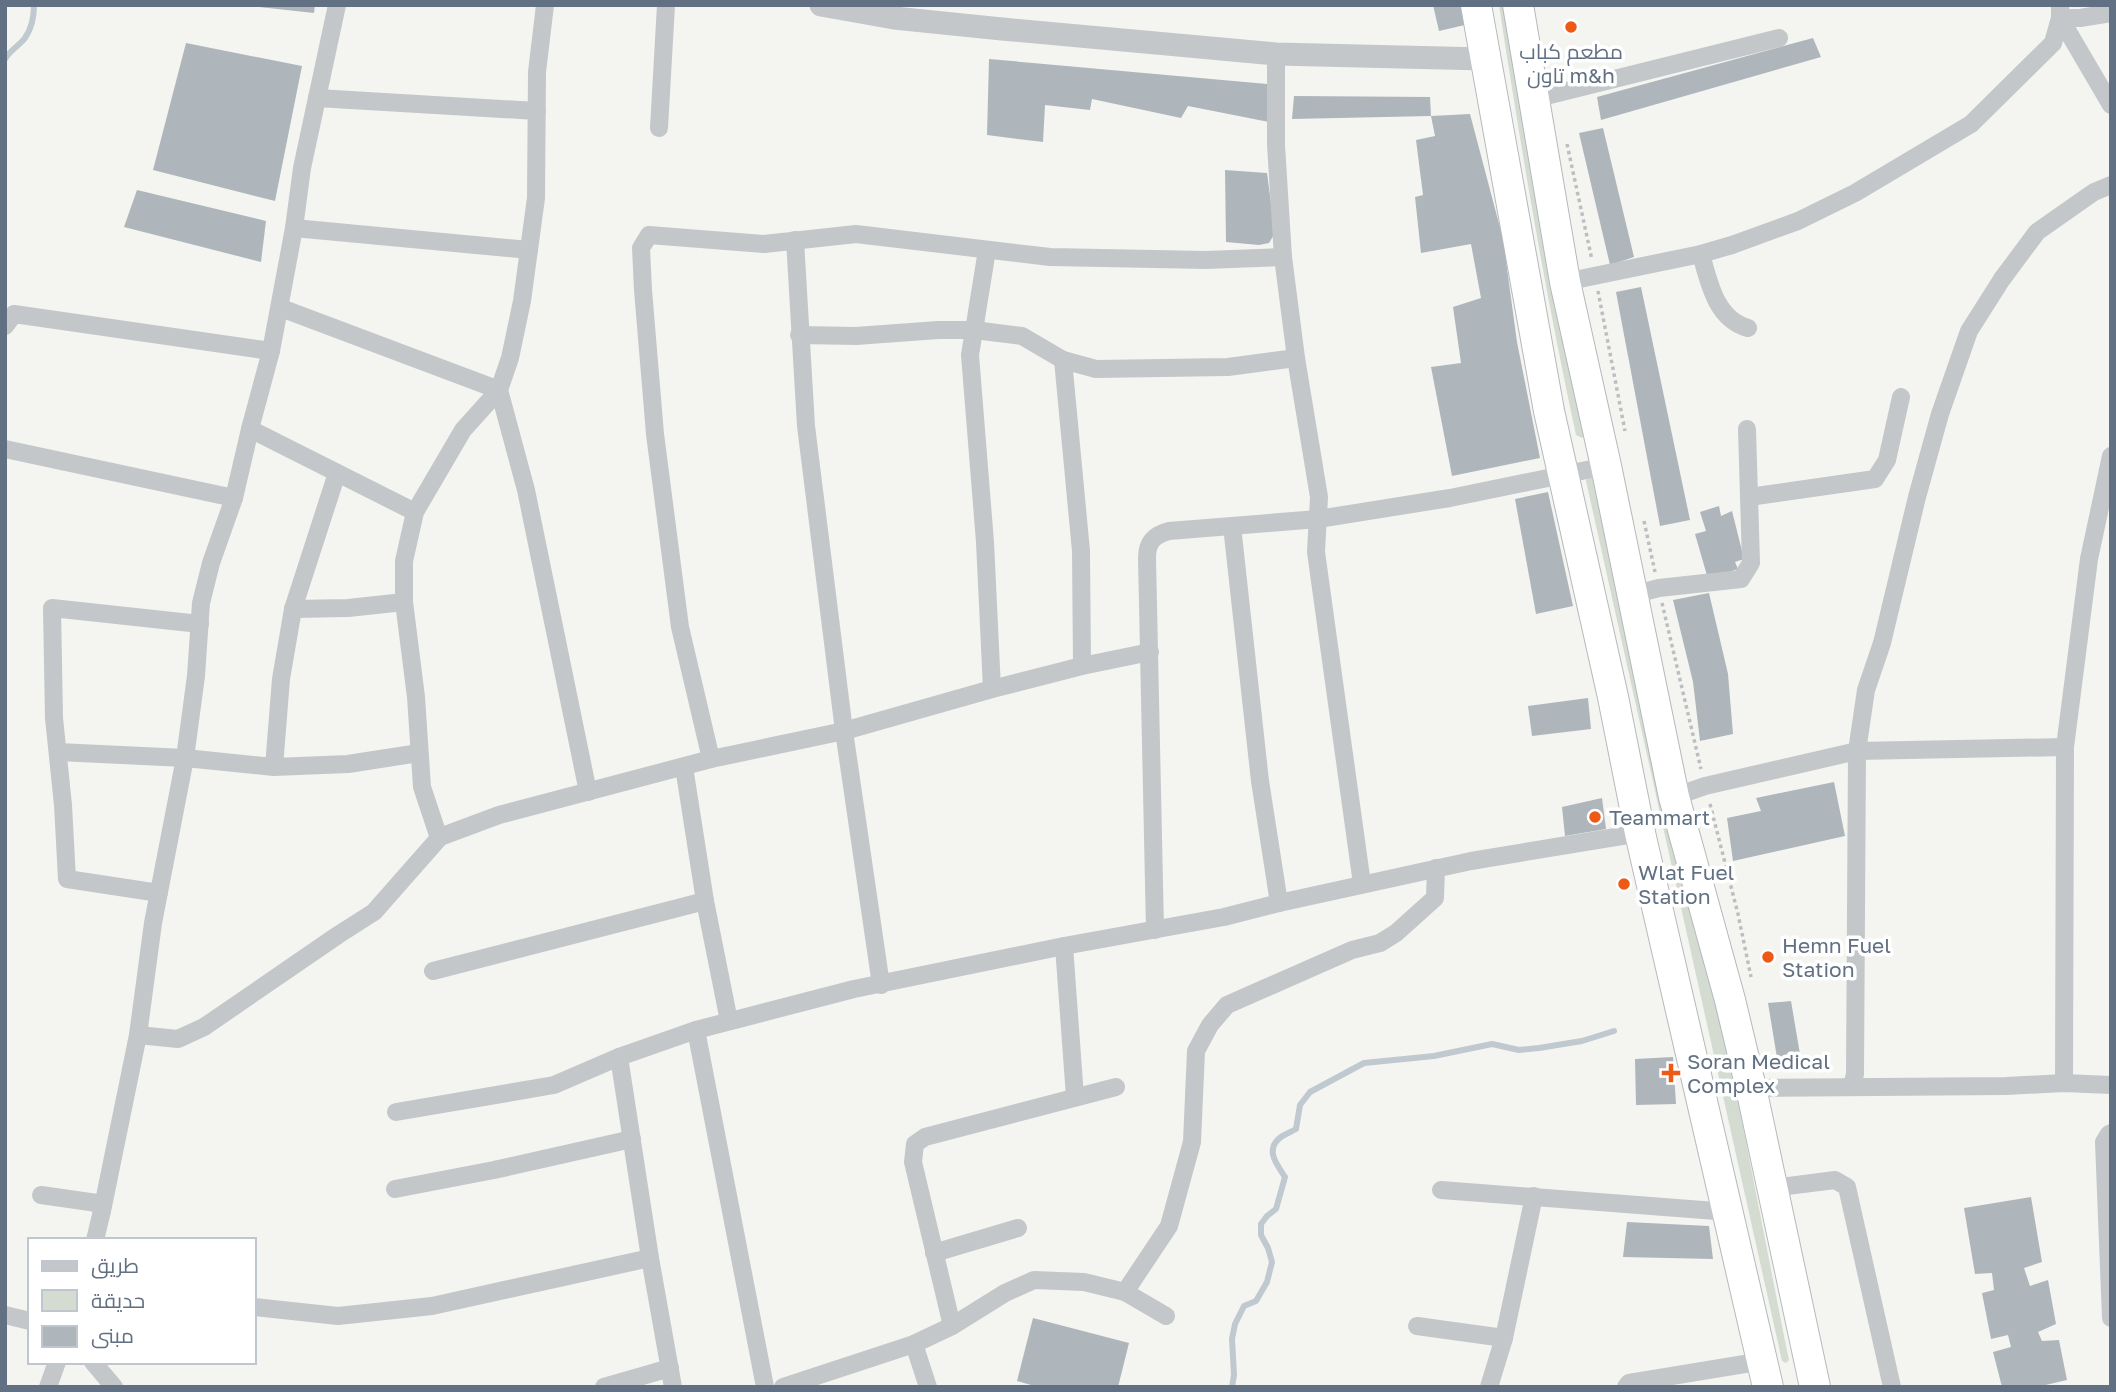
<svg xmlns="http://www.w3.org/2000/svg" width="2116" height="1392" font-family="'Golos Text',Cairo,sans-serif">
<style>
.green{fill:#d4dcd1}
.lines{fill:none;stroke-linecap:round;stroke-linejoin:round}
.stream{stroke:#bfc9cf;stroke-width:6}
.building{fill:#aeb5bb}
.trunk-casing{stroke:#b5b8bc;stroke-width:32}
.path{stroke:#bdbec1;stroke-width:3.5;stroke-dasharray:3.5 3.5;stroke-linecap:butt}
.minor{stroke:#c3c7ca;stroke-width:18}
.tertiary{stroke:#c3c7ca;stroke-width:23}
.trunk{stroke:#fff;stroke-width:30}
.poi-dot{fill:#ee5a16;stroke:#fff;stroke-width:2.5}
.labels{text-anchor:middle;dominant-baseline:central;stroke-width:7;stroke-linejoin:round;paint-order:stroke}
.poi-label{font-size:21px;fill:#617183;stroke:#fff;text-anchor:start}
</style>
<rect width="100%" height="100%" fill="#f4f5f0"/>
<!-- green -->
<g class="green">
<path d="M1499,5H1510L1586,432L1582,438L1576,435C1545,292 1521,149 1499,5Z"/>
<polygon points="1588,475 1594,477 1638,675 1738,1101 1785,1341 1789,1360 1786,1363 1782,1361 1586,481"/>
</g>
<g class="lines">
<!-- stream -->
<g class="stream">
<path d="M5,59C10,50 19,46 25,38C32,28 34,17 34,5"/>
<path d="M1232,1387L1234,1375L1232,1339L1235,1324L1244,1306L1256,1301L1267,1282L1272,1262L1268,1248L1261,1235V1224L1267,1216L1276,1209L1285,1177C1277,1165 1264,1149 1281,1137C1285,1134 1291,1132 1296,1129L1300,1105L1310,1092L1364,1063L1434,1056L1492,1044L1519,1050L1539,1048L1582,1041L1614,1031"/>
</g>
</g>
<!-- building -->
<g class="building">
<polygon points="259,5 315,5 314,13 259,7"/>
<polygon points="1433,5 1466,5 1469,24 1439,31"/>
<polygon points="1813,38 1821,57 1601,120 1597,97"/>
<polygon points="186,43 302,66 275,201 153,170"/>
<polygon points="989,59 1267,84 1269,122 1188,106 1181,118 1092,99 1090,110 1045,105 1043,142 987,135"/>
<polygon points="1294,96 1430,97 1431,116 1292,119"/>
<polygon points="1470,114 1503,239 1517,342 1540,458 1452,476 1431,367 1461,363 1453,307 1481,298 1471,244 1421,253 1415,197 1423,195 1416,140 1435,136 1431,116"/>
<polygon points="1603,128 1634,257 1610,265 1579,133"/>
<polygon points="1225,170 1267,173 1275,233 1269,243 1259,245 1226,242"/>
<polygon points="137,190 266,221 261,262 124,227"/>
<polygon points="1641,287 1690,520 1660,526 1616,292"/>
<polygon points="1548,492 1573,606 1536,614 1515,499"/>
<polygon points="1719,506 1721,516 1732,511 1744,559 1735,562 1738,569 1708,579 1695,534 1706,531 1700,512"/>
<polygon points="1709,593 1728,674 1733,734 1700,741 1693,682 1673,600"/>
<polygon points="1588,698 1591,729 1532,736 1528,706"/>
<polygon points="1834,782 1845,836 1733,861 1727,818 1761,811 1756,798"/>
<polygon points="1602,798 1606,829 1565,836 1562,807"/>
<polygon points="1791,1001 1802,1066 1779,1070 1768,1003"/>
<polygon points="1673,1057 1676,1104 1636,1105 1635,1059"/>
<polygon points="2031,1197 2042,1262 2024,1268 2030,1286 2048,1280 2056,1324 2038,1332 2042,1341 2059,1340 2067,1380 2037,1387 2002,1387 1993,1352 2011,1347 2008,1335 1991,1339 1982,1293 1994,1290 1992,1273 1975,1274 1964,1208"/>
<polygon points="1627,1222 1709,1226 1713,1259 1623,1257"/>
<polygon points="1033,1318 1129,1343 1118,1387 1038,1387 1017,1381"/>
</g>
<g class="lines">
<defs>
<g id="trunk">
<polyline points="1476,5 1549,411 1613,697 1640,833 1768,1387"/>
<polyline points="1518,5 1565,282 1606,466 1674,797 1730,1000 1751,1088 1815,1387"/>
</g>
</defs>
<!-- trunk casing -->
<use href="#trunk" class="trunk-casing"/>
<!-- path -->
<g class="path">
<polyline points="1567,144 1592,260"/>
<polyline points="1598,291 1625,431"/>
<polyline points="1644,521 1655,572"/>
<polyline points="1662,603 1701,769"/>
<polyline points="1710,804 1738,914 1751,977"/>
</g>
<!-- minor -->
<g class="minor">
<polyline points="2060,18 2111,105"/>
<polyline points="2060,18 2080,18 2111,13"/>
<polyline points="1276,54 1276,145 1283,257 1296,358 1319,497 1316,552 1362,884"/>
<polyline points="317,98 537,111"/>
<polyline points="1534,99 1779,38"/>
<polyline points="659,128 666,5"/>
<polyline points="294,228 529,250"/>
<polyline points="795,240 806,426 844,731 881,985"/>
<polyline points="987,250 970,355 985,542 992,689"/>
<path d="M1701,254C1709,283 1716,319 1748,328"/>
<polyline points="1565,282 1701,254 1732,245 1798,221 1855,193 1971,124 2053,43 2060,18 2060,5"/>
<polyline points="281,308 499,390 526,490 588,792"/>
<polyline points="5,326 14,314 271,351"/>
<polyline points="799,335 856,336 938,330 974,330 1022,336 1063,360 1096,369 1228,367 1296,358"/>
<polyline points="1063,360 1081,551 1082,666"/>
<polyline points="250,429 415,512"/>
<polyline points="5,449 234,498"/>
<polyline points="1749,497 1875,479 1887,460 1901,397"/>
<polyline points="1232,526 1260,781 1279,903"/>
<polyline points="1632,595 1659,588 1741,579 1751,563 1747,429"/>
<polyline points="293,609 348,608 404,602"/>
<polyline points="58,752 185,758 274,767 348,764 419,753"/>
<polyline points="711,759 680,627 655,434 643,290 641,248 649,235 764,244 856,234 1050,257 1205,260 1283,257"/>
<polyline points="274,767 281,679 293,609 337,473"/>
<polyline points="684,767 705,901 729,1021"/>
<polyline points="1674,797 1705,786 1857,751 2065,747"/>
<polyline points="439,838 422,787 416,697 404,602 404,561 415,512 463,430 499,390 510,358 522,301 536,198 537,72 545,5"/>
<polyline points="159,893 67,879 63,805 54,718 52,608 200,624"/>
<path d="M1155,930L1147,558C1147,542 1154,535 1169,531L1318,519L1450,498L1606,466"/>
<polyline points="1064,946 1075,1097"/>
<polyline points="433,971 705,901"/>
<polyline points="696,1030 765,1387"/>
<polyline points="138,1035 178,1039 204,1027 338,935 374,912 440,837 499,815 711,759 844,731 992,689 1082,666 1150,652"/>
<polyline points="619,1057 650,1258 673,1387"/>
<polyline points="2064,1083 2065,747 2089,559 2111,456"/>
<polyline points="1852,1086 1855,1074 1857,751 1866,690 1882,643 1917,497 1940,414 1969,331 2002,279 2037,232 2094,192 2111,185"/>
<polyline points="1751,1088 2006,1086 2064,1083 2111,1085"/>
<polyline points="396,1112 554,1085 619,1057 696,1030 854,989 1064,946 1224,917 1279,903 1471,861 1640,833"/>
<polyline points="2111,1133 2109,1134 2104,1142 2111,1318"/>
<polyline points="1772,1188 1835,1180 1847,1187 1892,1387"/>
<polyline points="395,1189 494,1170 632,1139"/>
<polyline points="1441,1190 1729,1212"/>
<polyline points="41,1195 97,1203 102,1211 95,1240"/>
<polyline points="102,1211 138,1035 153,923 185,758 196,676 201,603 211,563 234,498 250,429 271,351 294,228 302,168 337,5"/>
<polyline points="934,1253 1018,1228"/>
<polyline points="1125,1292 1169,1226 1192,1142 1196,1051 1210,1025 1227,1005 1352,950 1380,943 1396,933 1435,898 1436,868"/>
<polyline points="254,1307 338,1316 432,1306 650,1258"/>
<polyline points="5,1315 30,1321"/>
<polyline points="952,1326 913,1162 915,1144 925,1137 1116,1087"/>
<polyline points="1417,1326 1504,1338"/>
<polyline points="914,1344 928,1387"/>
<polyline points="93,1362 114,1387"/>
<polyline points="48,1387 57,1362"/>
<polyline points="604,1387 670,1368"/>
<polyline points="783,1387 914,1344 952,1326 1005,1293 1034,1280 1084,1282 1125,1292 1166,1316"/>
<polyline points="1489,1387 1504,1338 1534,1196"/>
<polyline points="1626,1387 1629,1383 1763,1361"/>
</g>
<!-- tertiary -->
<polyline class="tertiary" points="821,5 894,18 1002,29 1276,54 1485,59"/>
<!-- trunk -->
<use href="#trunk" class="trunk"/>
</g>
<!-- markers -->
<g class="poi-dot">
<circle cx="1571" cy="27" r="7"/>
<circle cx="1595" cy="817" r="7"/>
<circle cx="1624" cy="884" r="7"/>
<circle cx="1768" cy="957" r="7"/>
<path d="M1667.5 1062.5h7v7h7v7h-7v7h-7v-7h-7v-7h7z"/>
</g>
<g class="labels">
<!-- poi labels -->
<g class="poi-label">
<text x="1571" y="51" text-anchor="middle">مطعم كباب<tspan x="1571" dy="24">تاون m&amp;h</tspan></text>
<text x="1609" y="817">Teammart</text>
<text x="1638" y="872">Wlat Fuel<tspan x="1638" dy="24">Station</tspan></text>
<text x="1782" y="945">Hemn Fuel<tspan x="1782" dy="24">Station</tspan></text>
<text x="1687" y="1061">Soran Medical<tspan x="1687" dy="24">Complex</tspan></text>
</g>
</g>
<!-- border -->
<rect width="2116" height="1392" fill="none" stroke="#617183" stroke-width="14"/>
<!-- legend -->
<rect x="28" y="1238" width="228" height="126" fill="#ffffff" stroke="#c0c6cd" stroke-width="2"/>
<rect x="42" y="1261" width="35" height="10" fill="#c3c7ca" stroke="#c0c6cd" stroke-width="2"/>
<text x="91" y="1273" font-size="21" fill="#617183">طريق</text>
<rect x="42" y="1290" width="35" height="21" fill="#d4dcd1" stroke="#c0c6cd" stroke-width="2"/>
<text x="91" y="1308" font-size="21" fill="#617183">حديقة</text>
<rect x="42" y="1326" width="35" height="21" fill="#aeb5bb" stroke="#c0c6cd" stroke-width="2"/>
<text x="91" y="1343" font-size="21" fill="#617183">مبنى</text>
</svg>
